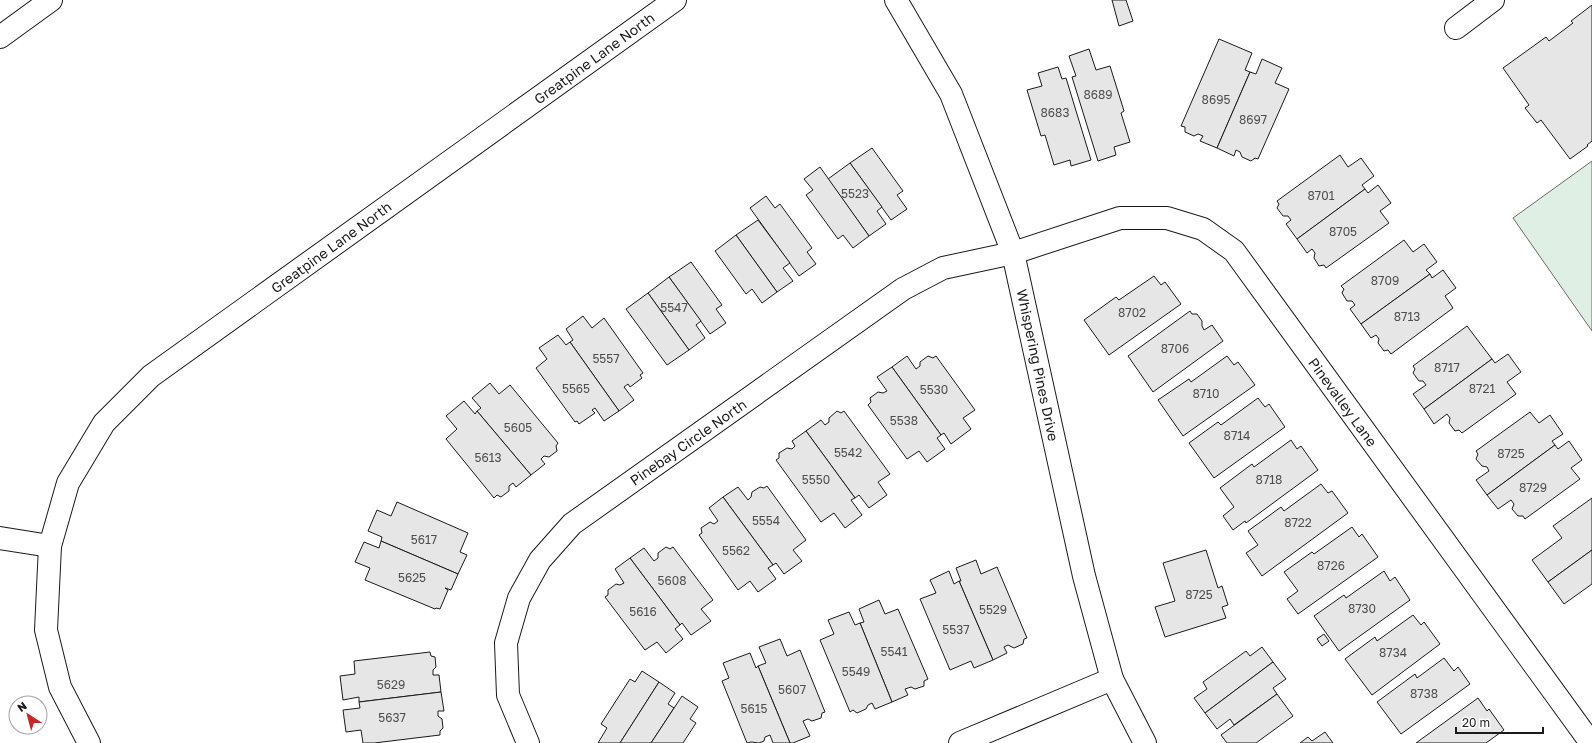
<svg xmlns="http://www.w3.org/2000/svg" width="1592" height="743" font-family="'Golos Text',sans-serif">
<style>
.green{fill:#e0efe3;stroke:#6a6a6a}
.building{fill:#e6e6e6;stroke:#1a1a1a}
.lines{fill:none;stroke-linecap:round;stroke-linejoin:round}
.minor-casing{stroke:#1a1a1a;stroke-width:24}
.minor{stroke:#fff;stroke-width:22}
.labels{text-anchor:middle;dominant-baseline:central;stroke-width:3;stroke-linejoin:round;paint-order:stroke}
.number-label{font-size:12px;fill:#4d4d4d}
.street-label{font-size:14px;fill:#1a1a1a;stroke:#fff}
</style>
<rect width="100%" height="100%" fill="#fff"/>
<!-- green -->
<polygon class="green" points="1592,161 1592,331 1513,218"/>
<!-- building -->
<g class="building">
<polygon points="1112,0 1126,0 1133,21 1119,26"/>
<polygon points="1592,5 1592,141 1587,145 1588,146 1570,159 1541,120 1537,123 1525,108 1529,105 1503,68 1546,37 1549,41 1573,23 1571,21"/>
<polygon points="1219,39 1252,53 1245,70 1250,72 1217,148 1200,141 1203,136 1198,134 1194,136 1185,132 1185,127 1181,126"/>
<polygon points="1089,49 1096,70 1110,66 1124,111 1121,113 1130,142 1114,147 1116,155 1098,161 1072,77 1076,76 1069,56"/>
<polygon points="1262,59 1282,68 1275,83 1289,89 1258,159 1255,158 1251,161 1242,157 1240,152 1236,150 1234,156 1217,148 1250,72 1256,74"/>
<polygon points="1058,67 1062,79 1066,78 1091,160 1071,166 1070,160 1054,165 1045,135 1041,136 1027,90 1042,86 1038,73"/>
<polygon points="872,148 903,191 897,195 907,209 891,220 850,163"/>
<polygon points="1340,155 1348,167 1361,158 1374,176 1362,185 1365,189 1297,239 1286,224 1291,220 1288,216 1283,216 1277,208 1279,204 1277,201"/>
<polygon points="850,163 882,207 877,211 886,224 869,236 828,179"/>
<polygon points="820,167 869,236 853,248 843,235 838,239 806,195 813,190 804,179"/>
<polygon points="1378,185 1391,203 1380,211 1389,223 1326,268 1324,265 1319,266 1314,258 1315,253 1312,249 1307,253 1297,239 1365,189 1368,193"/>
<polygon points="766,196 775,208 780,204 812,248 807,252 816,264 799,276 750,208"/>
<polygon points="758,220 790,263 783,268 793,281 777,292 736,235"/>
<polygon points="736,235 777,292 762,303 752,289 746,294 715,251"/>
<polygon points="1404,240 1413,252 1424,244 1437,262 1426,270 1430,274 1361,324 1350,309 1355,305 1352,301 1347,301 1342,293 1344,289 1341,286"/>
<polygon points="691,262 722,305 716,309 726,323 710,334 669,277"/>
<polygon points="1443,270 1456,288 1445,296 1453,308 1391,354 1388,350 1384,351 1378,343 1379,339 1376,335 1371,338 1361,324 1430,274 1432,278"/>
<polygon points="1154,276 1161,285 1165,282 1181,304 1109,355 1084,320 1116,297 1119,300"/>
<polygon points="669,277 701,321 696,325 705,338 689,350 648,293"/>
<polygon points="648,293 689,350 667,365 626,309"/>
<polygon points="1190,311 1192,314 1197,314 1202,321 1202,326 1204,330 1212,325 1223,341 1153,392 1128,356"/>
<polygon points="583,316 592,328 604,318 643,373 640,375 642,378 630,387 628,384 624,387 634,400 619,411 570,342 573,340 566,329"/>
<polygon points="1467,326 1492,359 1424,409 1413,394 1426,385 1423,381 1419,381 1413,373 1415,369 1413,366"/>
<polygon points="558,335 566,345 570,342 619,411 604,421 595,408 592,410 595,413 579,424 577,421 575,422 536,368 547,359 539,348"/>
<polygon points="1508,354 1521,372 1507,382 1516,394 1462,433 1459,430 1455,431 1449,423 1450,418 1447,414 1434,424 1424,409 1492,359 1495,363"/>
<polygon points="907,356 916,369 920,366 920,362 928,356 933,358 936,356 975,410 963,418 971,429 951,444 944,433 941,435 892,367"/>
<polygon points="1227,356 1234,365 1238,362 1255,385 1183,436 1158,400 1189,379 1191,382"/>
<polygon points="892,367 941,435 937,438 945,449 927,462 919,451 907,459 868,405 871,402 870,398 878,392 883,393 887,391 877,377"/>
<polygon points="490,383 499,394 510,385 558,443 556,446 557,451 549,457 544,456 541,459 545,464 531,475 477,411 481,408 472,398"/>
<polygon points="1258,398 1265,407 1269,404 1285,427 1214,478 1189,443 1218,422 1221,425"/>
<polygon points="464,401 475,414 477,411 531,475 516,487 513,483 509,486 509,491 501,497 497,495 494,498 446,439 457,429 446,416"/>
<polygon points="837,411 841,413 844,411 890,474 878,482 887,495 869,508 859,495 855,498 806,431 821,420 825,425 829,422 829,418"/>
<polygon points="1530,412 1539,423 1550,415 1563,434 1552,441 1555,445 1487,495 1476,480 1489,471 1487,467 1482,466 1476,459 1478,454 1476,451"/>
<polygon points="806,431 855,498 851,500 862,515 845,528 834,513 821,522 776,460 779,458 779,453 787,448 792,449 795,446 792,441"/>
<polygon points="1291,440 1297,449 1301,446 1318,470 1246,523 1245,521 1233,530 1223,516 1234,507 1220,488 1252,464 1254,467"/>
<polygon points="1569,441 1582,460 1571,468 1580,479 1525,519 1523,516 1518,516 1512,509 1514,504 1511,500 1498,509 1487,495 1555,445 1558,449"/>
<polygon points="1321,484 1328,493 1332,491 1348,513 1262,576 1246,553 1258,545 1248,531 1281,507 1284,511"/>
<polygon points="767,486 806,540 793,550 802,561 784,574 776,563 773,565 723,497 738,487 748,500 751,497 752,492 760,487 764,488"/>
<polygon points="723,497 773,565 768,568 776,579 758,592 750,581 738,590 699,535 702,533 701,528 710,522 714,524 718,521 709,508"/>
<polygon points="1592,498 1592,550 1548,582 1532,560 1562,538 1553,526"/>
<polygon points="397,502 468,533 460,552 467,555 458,574 381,541 382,537 368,531 377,510 391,516"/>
<polygon points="1352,527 1359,537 1362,534 1378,557 1298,614 1287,599 1298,591 1284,572 1312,552 1314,554"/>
<polygon points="381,541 458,574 451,590 445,588 448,590 440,609 436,608 435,609 365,580 370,568 355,562 364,542 379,548"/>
<polygon points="666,547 670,549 673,547 713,600 701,609 711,621 691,635 682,623 680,625 630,558 644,548 654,561 658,558 658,553"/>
<polygon points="1206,550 1218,588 1222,586 1228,605 1222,607 1226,618 1165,637 1155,607 1175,601 1163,563"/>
<polygon points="1592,550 1592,584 1564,604 1548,582"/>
<polygon points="630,558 680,625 675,629 683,639 666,653 657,642 645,650 605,597 608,595 608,590 616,584 620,585 624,583 615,569"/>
<polygon points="976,560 981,574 997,567 1027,638 1024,639 1023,644 1014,648 1008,645 1004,647 1007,653 993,660 959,581 961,581 956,568"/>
<polygon points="949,571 954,584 959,581 993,660 974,668 971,661 950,670 920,599 936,593 930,580"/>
<polygon points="1384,571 1390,581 1395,577 1410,600 1339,651 1314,616 1344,595 1346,598"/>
<polygon points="879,600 885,614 898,609 928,679 924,681 924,686 915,689 911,687 905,689 908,695 892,702 860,623 864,622 859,609"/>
<polygon points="849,612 855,625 860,623 892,702 875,709 872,703 868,705 866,709 857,713 853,710 850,712 820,640 834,634 828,620"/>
<polygon points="1413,615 1421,625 1424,622 1440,644 1372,695 1345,659 1375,637 1377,641"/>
<polygon points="1324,634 1329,641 1322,646 1317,639"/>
<polygon points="780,639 787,656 800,650 825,712 822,713 821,718 812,721 808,719 803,721 810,736 793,743 790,743 758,666 766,663 759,647"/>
<polygon points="1262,647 1273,662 1205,713 1194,698 1207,689 1203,682 1246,651 1250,656"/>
<polygon points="430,652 431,656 435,657 436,667 433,670 433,675 439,675 441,692 359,702 359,697 343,700 340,676 355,674 354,661"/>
<polygon points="750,653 756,668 758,666 790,743 773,743 770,735 765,737 764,741 759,743 751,742 747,743 722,681 729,678 723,663"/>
<polygon points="1444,658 1454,671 1458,667 1470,684 1401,734 1377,702 1415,674 1417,678"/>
<polygon points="1273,662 1286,679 1273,688 1277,694 1234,725 1230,719 1217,729 1205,713"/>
<polygon points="642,671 659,682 620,743 598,743 607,728 601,724 630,679 635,682"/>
<polygon points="659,682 675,693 668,704 674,708 651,743 620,743"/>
<polygon points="441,692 444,711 438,711 438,716 442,719 443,728 440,731 440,735 374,743 363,743 361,730 346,732 343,710 360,708 359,702"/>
<polygon points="1277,694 1293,716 1256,743 1227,743 1221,735"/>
<polygon points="682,696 698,707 690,719 696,723 683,743 651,743"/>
<polygon points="1478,698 1487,711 1489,709 1504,730 1486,743 1416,743"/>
<polygon points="1325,732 1333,743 1300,743 1308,737 1312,741"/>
</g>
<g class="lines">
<defs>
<g id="minor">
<polyline points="896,0 951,94 1013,253 1084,576 1112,679 1145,743"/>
<polyline points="1456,28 1493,0"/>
<polyline points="0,37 51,0"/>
<polyline points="0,538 50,546"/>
<polyline points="89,743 60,687 46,630 50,546 68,483 104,423 151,376 675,0"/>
<polyline points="528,743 508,695 506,643 519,598 540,560 572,524 903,289 943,268 1013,253 1120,218 1167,218 1203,229 1234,251 1591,743"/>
<polyline points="960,743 1112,679"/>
</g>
</defs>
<!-- minor casing -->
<use href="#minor" class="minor-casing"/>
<!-- minor -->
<use href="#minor" class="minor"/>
</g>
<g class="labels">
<!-- number labels -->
<g class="number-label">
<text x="1098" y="94">8689</text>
<text x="1216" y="99">8695</text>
<text x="1055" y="112">8683</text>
<text x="1253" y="119">8697</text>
<text x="855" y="193">5523</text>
<text x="1321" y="195">8701</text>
<text x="1343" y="231">8705</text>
<text x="1385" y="280">8709</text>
<text x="674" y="307">5547</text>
<text x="1132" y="312">8702</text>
<text x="1407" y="316">8713</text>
<text x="1175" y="348">8706</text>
<text x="606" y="358">5557</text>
<text x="1447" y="367">8717</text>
<text x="576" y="388">5565</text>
<text x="1482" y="388">8721</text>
<text x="934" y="389">5530</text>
<text x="1206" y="393">8710</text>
<text x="904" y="420">5538</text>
<text x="518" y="427">5605</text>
<text x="1237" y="435">8714</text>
<text x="848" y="452">5542</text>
<text x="1511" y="453">8725</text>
<text x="488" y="457">5613</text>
<text x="816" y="479">5550</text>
<text x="1269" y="479">8718</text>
<text x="1533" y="487">8729</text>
<text x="766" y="520">5554</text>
<text x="1298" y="522">8722</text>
<text x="424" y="539">5617</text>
<text x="736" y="550">5562</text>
<text x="1331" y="565">8726</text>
<text x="412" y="577">5625</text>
<text x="672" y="580">5608</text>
<text x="1199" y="594">8725</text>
<text x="1362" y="608">8730</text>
<text x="993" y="609">5529</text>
<text x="643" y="611">5616</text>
<text x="956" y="629">5537</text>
<text x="894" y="651">5541</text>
<text x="1393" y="652">8734</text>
<text x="856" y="671">5549</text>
<text x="391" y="684">5629</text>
<text x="792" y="689">5607</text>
<text x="1424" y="693">8738</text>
<text x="754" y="708">5615</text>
<text x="392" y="717">5637</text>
</g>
<!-- street labels -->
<g class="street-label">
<text transform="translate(594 58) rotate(-36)">Greatpine Lane North</text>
<text transform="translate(331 247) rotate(-36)">Greatpine Lane North</text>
<text transform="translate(1038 365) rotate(78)">Whispering Pines Drive</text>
<text transform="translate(1343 402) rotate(54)">Pinevalley Lane</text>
<text transform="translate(688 442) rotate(-35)">Pinebay Circle North</text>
</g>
</g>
<!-- north arrow -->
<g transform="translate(28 715) rotate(324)"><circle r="19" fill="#ffffff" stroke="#a3a3a3"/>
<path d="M0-3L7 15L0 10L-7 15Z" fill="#c62828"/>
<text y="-6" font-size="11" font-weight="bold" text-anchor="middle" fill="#1a1a1a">N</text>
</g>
<!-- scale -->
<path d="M1456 727v6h87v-6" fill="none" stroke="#1a1a1a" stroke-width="2"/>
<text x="1462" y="727" font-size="12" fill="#1a1a1a" stroke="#ffffff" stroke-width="3" paint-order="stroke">20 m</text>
</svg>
